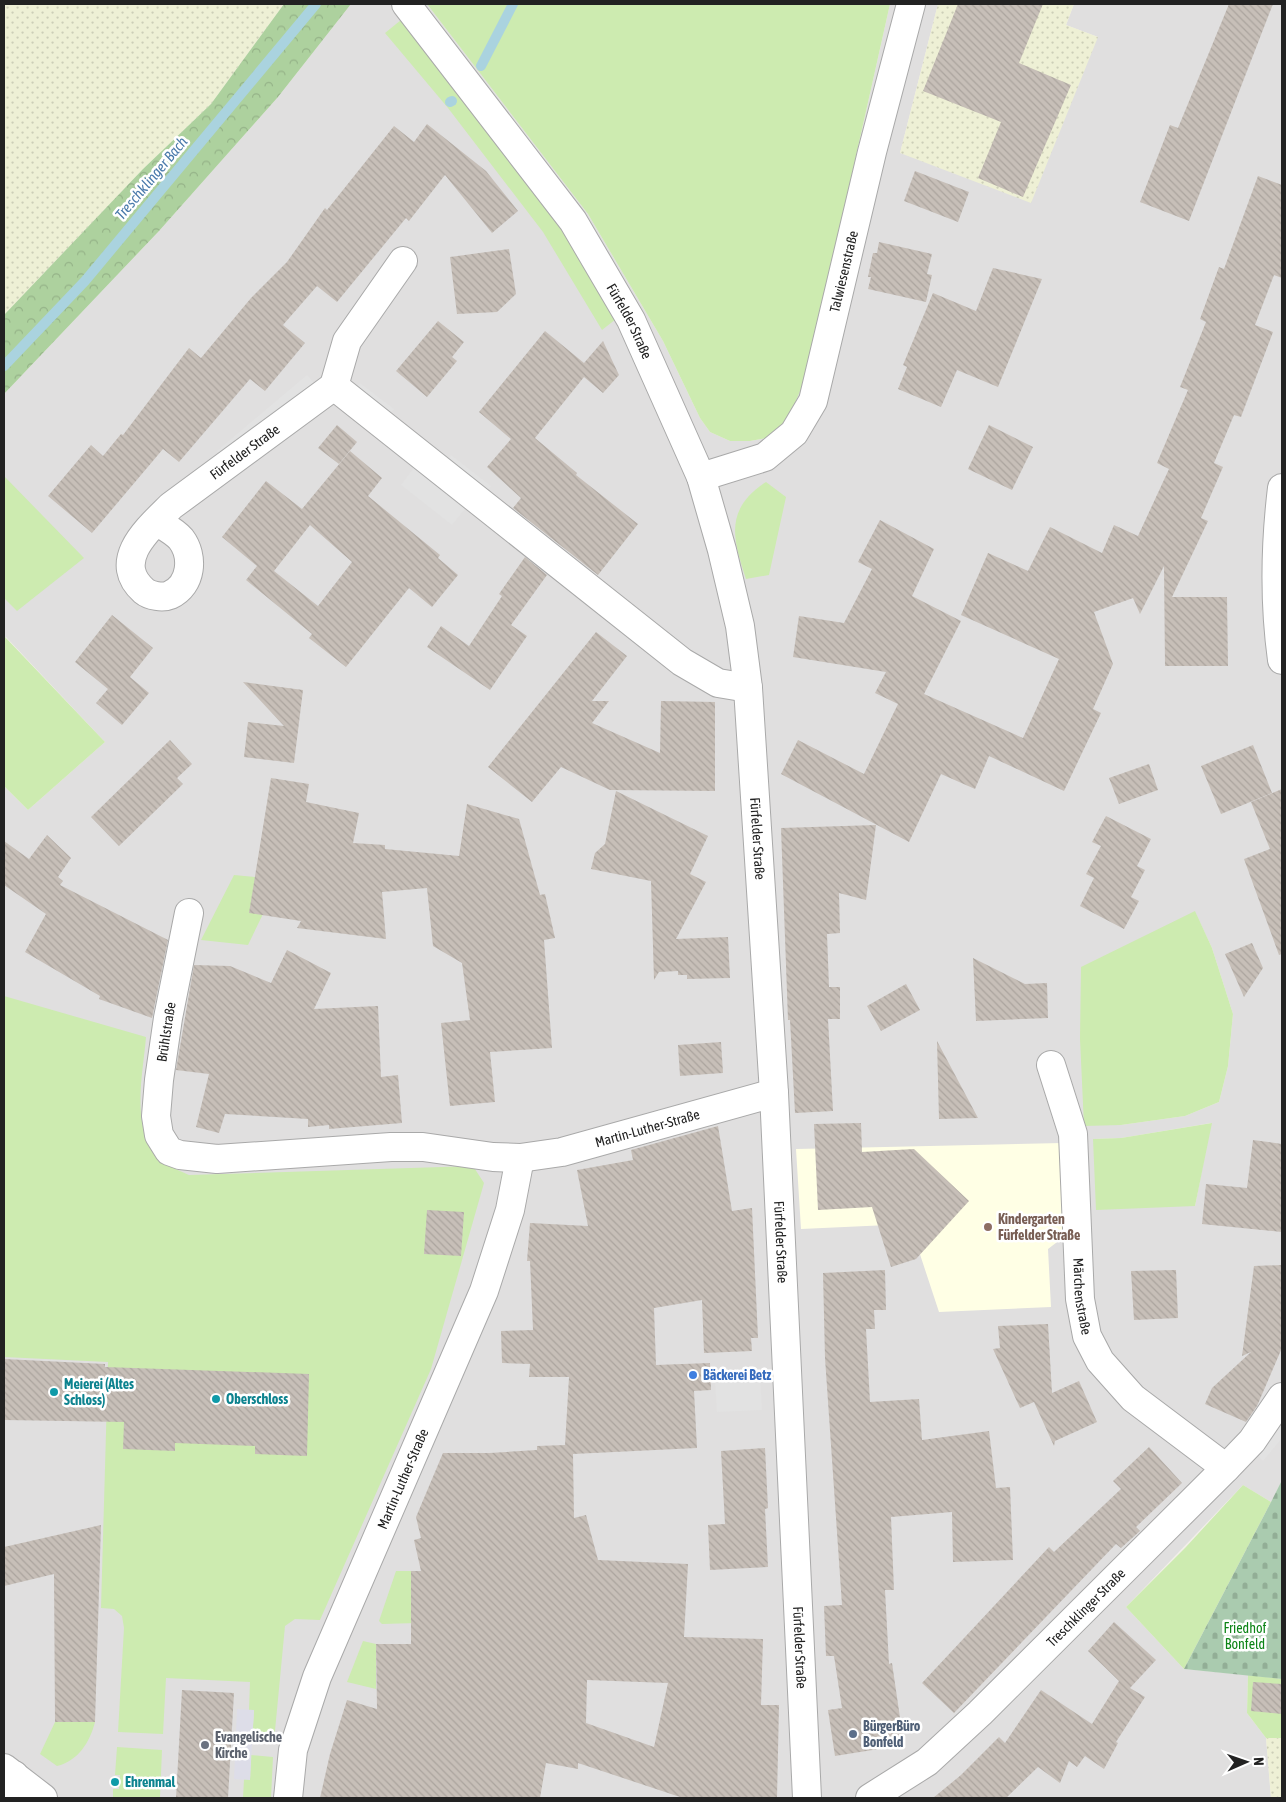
<svg xmlns="http://www.w3.org/2000/svg" width="1286" height="1802" font-family="'Asap Condensed',sans-serif">
<style>
.residential{fill:#e0dfdf;fill-rule:evenodd}
.education{fill:#ffffe5}
.farmland{fill:url(#farmland-dots)}
.grass{fill:#cdebb0}
.forest{fill:url(#forest-crowns)}
.cemetery{fill:url(#cemetery-stones)}
.parking{fill:#e2e2e2}
.plaza{fill:#dddde8}
.lines{fill:none;stroke-linecap:round;stroke-linejoin:round}
.stream{stroke:#aad3df;stroke-width:10}
.building{fill:url(#building-back-hatch);fill-rule:evenodd}
.minor-casing{stroke:#a9a9a9;stroke-width:30}
.minor{stroke:#fff;stroke-width:28}
.education-dot{fill:#8d6e63;stroke:#fff;stroke-width:2}
.shop-dot{fill:#3f7fe0;stroke:#fff;stroke-width:2}
.culture-dot{fill:#0f9aa8;stroke:#fff;stroke-width:2}
.service-dot{fill:#5c6f8a;stroke:#fff;stroke-width:2}
.worship-dot{fill:#6b7280;stroke:#fff;stroke-width:2}
.labels{text-anchor:middle;dominant-baseline:central;stroke-width:5;stroke-linejoin:round;paint-order:stroke}
.street-label{font-size:14px;fill:#222;stroke:#fff}
.education-label{font-size:14px;font-weight:bold;fill:#785e54;stroke:#fff;text-anchor:start}
.shop-label{font-size:14px;font-weight:bold;fill:#366cbe;stroke:#fff;text-anchor:start}
.culture-label{font-size:14px;font-weight:bold;fill:#0d838f;stroke:#fff;text-anchor:start}
.park-label{font-size:14px;fill:#0c8416;stroke:#fff}
.service-label{font-size:14px;font-weight:bold;fill:#4e5e75;stroke:#fff;text-anchor:start}
.worship-label{font-size:14px;font-weight:bold;fill:#5b616d;stroke:#fff;text-anchor:start}
.water-label{font-size:15px;font-style:italic;fill:#4a7aab;stroke:#fff}
</style>
<defs>
<pattern id="farmland-dots" width="8" height="8" patternUnits="userSpaceOnUse" patternTransform="scale(1.25)"><rect width="8" height="8" fill="#eef0d5"/><path d="M2 2h.1M6 6h.1" fill="none" stroke="#ccceb7" stroke-width="1.8" stroke-linecap="round"/></pattern>
<pattern id="forest-crowns" width="20" height="18" patternUnits="userSpaceOnUse" patternTransform="scale(1.25)"><rect width="20" height="18" fill="#add19e"/><path d="M2 6a3 3 0 1 1 6 0M12 15a3 3 0 1 1 6 0" fill="none" stroke="#95b388"/></pattern>
<pattern id="cemetery-stones" width="16" height="16" patternUnits="userSpaceOnUse" patternTransform="scale(1.25)"><rect width="16" height="16" fill="#aacbaf"/><path d="M2 7V4a2 2 0 0 1 4 0v3zM10 15v-3a2 2 0 0 1 4 0v3z" fill="#92ae96"/></pattern>
<pattern id="building-back-hatch" width="6" height="6" patternUnits="userSpaceOnUse" patternTransform="scale(1.25)"><rect width="6" height="6" fill="#c7bfb8"/><path d="M-1 5l2 2M0 0l6 6M5-1l2 2" fill="none" stroke="#aba49e"/></pattern>
</defs>
<rect width="100%" height="100%" fill="#f2efe9"/>
<!-- residential -->
<path class="residential" d="M351,4H427L588,214L663,341L700,418L710,432L730,441H750L766,438L807,375L890,4H938L900,153L1098,37L1066,25L1074,4H1282V1480L1271,1502L1243,1485L1126,1607L1184,1669L1248,1675L1247,1713L1266,1738L1271,1798H4V786L28,810L105,742L6,637L4,638V394L159,231L278,97ZM1195,912L1212,948L1233,1014L1228,1066L1219,1102L1185,1116L1121,1125ZM1211,1123L1195,1206L1093,1139L1121,1138Z"/>
<!-- education -->
<polygon class="education" points="1062,1143 1065,1236 1048,1249 1051,1307 939,1312 910,1224 801,1229 796,1149"/>
<!-- farmland -->
<g class="farmland">
<polygon points="4,4 284,4 211,104 143,169 4,315"/>
<polygon points="938,4 1074,4 1066,25 1098,37 1031,203 900,153"/>
<polygon points="1266,1738 1282,1738 1282,1798 1271,1798"/>
</g>
<!-- grass -->
<g class="grass">
<polygon points="427,4 890,4 807,375 788,419 766,438 750,441 730,441 710,432 700,418 663,341 588,214"/>
<polygon points="401,20 567,235 616,319 602,330 543,232 448,108 385,33"/>
<polygon points="4,476 84,558 17,611 4,598"/>
<path d="M766,482L786,497L769,575L746,579C732,537 725,509 766,482Z"/>
<polygon points="5,637 105,742 28,810 4,786"/>
<polygon points="234,875 255,877 263,914 248,945 201,940"/>
<polygon points="1195,911 1212,948 1233,1014 1228,1066 1219,1102 1185,1116 1121,1125 1084,1126 1080,1039 1081,967"/>
<path d="M4,996L146,1037C143,1076 128,1135 165,1163C172,1168 181,1171 189,1175L473,1166L484,1183L431,1369L320,1620L295,1619L285,1626L274,1741L252,1739L254,1711L249,1710L250,1682L166,1678L163,1734L118,1732L124,1628L122,1616L114,1609L101,1608L108,1362L4,1357Z"/>
<polygon points="1212,1123 1195,1206 1096,1210 1093,1139 1121,1138"/>
<polygon points="1243,1485 1271,1502 1184,1669 1126,1607 1186,1547"/>
<polygon points="396,1571 411,1571 411,1599 417,1623 382,1624 379,1621"/>
<polygon points="363,1641 376,1644 376,1689 347,1682"/>
<polygon points="1248,1675 1282,1679 1282,1738 1266,1738 1247,1713"/>
<path d="M55,1722H95C90,1742 78,1761 57,1766L40,1754Z"/>
<polygon points="117,1747 162,1750 160,1798 113,1798 113,1789 119,1789 120,1775 115,1775"/>
<polygon points="251,1755 273,1757 271,1798 243,1798 244,1779 250,1779"/>
</g>
<!-- forest -->
<polygon class="forest" points="284,4 351,4 278,97 159,231 4,394 4,315 143,169 211,104"/>
<!-- cemetery -->
<polygon class="cemetery" points="1282,1480 1282,1679 1184,1669 1271,1502"/>
<!-- parking -->
<g class="parking">
<polygon points="307,375 314,383 223,458 217,451"/>
<polygon points="360,383 394,409 388,417 354,391"/>
<polygon points="451,455 491,486 485,494 445,462"/>
<polygon points="416,465 468,505 452,525 401,485"/>
<polygon points="760,1377 762,1410 717,1412 715,1379"/>
<polygon points="1282,1420 1282,1438 1263,1461 1256,1453"/>
</g>
<!-- plaza -->
<polygon class="plaza" points="237,1709 254,1710 250,1780 234,1779"/>
<g class="lines">
<!-- stream -->
<g class="stream">
<polyline points="481,66 513,4"/>
<polyline points="450,102 452,101"/>
<polyline points="4,366 85,281 316,4"/>
</g>
</g>
<!-- building -->
<g class="building">
<polygon points="958,4 1043,4 1019,63 1071,85 1023,197 978,178 1001,122 923,91"/>
<polygon points="1229,4 1273,4 1189,221 1140,202 1170,125 1178,128"/>
<polygon points="427,124 486,171 518,211 492,233 445,175 409,221 406,218 337,302 317,286 283,325 305,343 265,391 250,379 179,462 163,449 92,533 48,496 91,445 103,456 121,434 123,435 189,348 201,358 251,298 287,262 325,208 327,210 394,126 414,142"/>
<polygon points="915,171 969,192 958,222 904,201"/>
<polygon points="1258,176 1282,185 1282,278 1274,275 1255,325 1273,332 1241,417 1234,415 1214,463 1223,467 1201,518 1208,521 1172,597 1227,597 1228,666 1165,666 1164,566 1140,614 1133,598 1094,612 1113,664 1093,709 1101,713 1064,791 989,756 975,789 941,774 909,842 781,774 798,740 864,774 898,704 875,693 886,672 793,657 799,616 844,623 872,569 858,562 880,520 934,549 912,596 961,621 924,694 1023,738 1059,659 961,615 988,553 1028,571 1050,527 1102,553 1114,525 1138,536 1169,469 1157,463 1188,390 1180,387 1206,322 1200,319 1219,267 1224,269"/>
<polygon points="879,242 932,254 927,274 932,275 926,302 868,289 871,277 868,277 873,253 877,253"/>
<polygon points="509,249 516,294 497,312 457,314 450,257"/>
<polygon points="993,268 1042,279 998,387 957,370 941,407 898,389 907,367 903,365 933,293 976,311"/>
<polygon points="438,321 464,342 452,357 457,361 427,397 396,371"/>
<polygon points="545,331 584,363 603,341 619,375 603,393 584,377 535,438 577,473 576,475 638,524 598,575 513,508 521,498 487,467 511,439 479,412"/>
<polygon points="337,425 357,442 339,464 318,448"/>
<polygon points="989,425 1033,447 1012,490 968,469"/>
<path d="M350,451L382,478L368,496L440,555L438,558L458,575L432,607L409,588L346,667L309,638L312,634L246,580L257,566L222,537L266,481L302,509ZM310,525L352,562L318,606L274,571Z"/>
<polygon points="525,557 547,575 511,625 527,636 490,690 427,647 441,626 469,646 502,596 499,594"/>
<polygon points="112,615 153,648 130,677 149,693 122,725 96,703 108,689 75,662"/>
<polygon points="596,632 627,656 592,701 609,701 592,723 660,753 661,701 715,702 715,791 610,790 561,767 532,802 488,767"/>
<polygon points="243,682 303,690 294,763 244,757 248,722 284,726"/>
<polygon points="170,740 192,764 177,778 183,784 119,846 91,817"/>
<polygon points="1253,745 1272,793 1221,814 1201,766"/>
<polygon points="1149,764 1158,790 1119,804 1109,778"/>
<polygon points="271,778 309,784 306,802 359,813 353,843 385,845 385,849 459,856 467,804 519,819 540,895 545,894 555,938 544,940 552,1048 490,1052 495,1102 450,1106 441,1023 470,1020 462,963 433,946 427,888 382,892 386,939 297,928 301,921 249,913"/>
<polygon points="1282,789 1282,954 1279,955 1244,859 1270,849 1251,802"/>
<polygon points="616,791 708,836 690,874 706,882 676,939 728,937 730,978 687,979 687,975 678,975 678,971 659,972 654,980 651,881 591,869 595,853 605,844"/>
<polygon points="1106,816 1151,839 1137,866 1145,870 1131,897 1139,901 1124,929 1080,906 1094,878 1086,874 1101,846 1092,842"/>
<polygon points="876,825 866,900 839,893 840,933 827,934 829,987 840,987 840,1019 828,1019 833,1111 795,1113 790,1020 788,1020 781,828"/>
<polygon points="47,835 71,858 58,877 63,881 60,885 168,940 152,1018 99,999 100,996 25,952 46,914 4,885 4,841 29,859"/>
<polygon points="1252,943 1263,968 1244,997 1225,954"/>
<polygon points="287,950 331,973 314,1009 378,1006 381,1077 398,1075 402,1123 329,1129 329,1125 308,1127 308,1119 225,1114 219,1133 196,1127 209,1074 176,1070 194,965 230,966 271,983"/>
<polygon points="973,958 1025,984 1047,983 1048,1018 976,1021"/>
<polygon points="906,984 920,1010 881,1031 867,1006"/>
<polygon points="937,1041 978,1118 939,1119"/>
<polygon points="721,1042 723,1073 680,1076 678,1045"/>
<polygon points="861,1123 862,1152 914,1149 969,1201 916,1259 891,1267 872,1207 818,1210 814,1124"/>
<path d="M718,1126L732,1211L752,1208L758,1338H751L752,1351L704,1353L702,1300L654,1308L656,1365L710,1363L711,1390L694,1391L697,1448L573,1454L574,1518L586,1515L598,1560L688,1564L684,1637L763,1639L761,1705H779L777,1798H683L578,1763V1769L546,1763L540,1798H320L330,1754L347,1700L377,1709L376,1644H411V1571H421L414,1540L421,1538L416,1517L443,1453H490L537,1450V1446L565,1445L569,1377H529L530,1364L502,1363L501,1331L533,1330L530,1261H527L530,1223L588,1226L577,1170L633,1160L631,1150ZM587,1680L668,1683L654,1747L586,1723Z"/>
<polygon points="1253,1140 1282,1144 1282,1232 1202,1224 1206,1184 1247,1188"/>
<polygon points="427,1210 464,1212 461,1256 424,1254"/>
<polygon points="1282,1265 1282,1348 1257,1406 1246,1422 1205,1404 1212,1388 1251,1352 1242,1356 1254,1266"/>
<polygon points="885,1270 886,1310 874,1310 875,1329 866,1329 870,1402 919,1399 922,1440 989,1431 996,1488 1010,1487 1013,1560 953,1562 952,1512 891,1517 894,1590 885,1590 889,1664 892,1663 904,1745 835,1756 828,1710 842,1708 834,1656 826,1656 824,1606 842,1605 825,1358 823,1273"/>
<polygon points="1176,1270 1178,1318 1134,1320 1131,1271"/>
<polygon points="1048,1324 1052,1393 1079,1381 1097,1422 1055,1441 1054,1446 1034,1402 1020,1408 993,1349 1000,1348 998,1326"/>
<polygon points="4,1359 105,1364 105,1367 309,1374 307,1456 255,1454 255,1446 175,1443 175,1451 123,1449 124,1422 4,1420"/>
<polygon points="1149,1447 1182,1483 1136,1527 1140,1531 1121,1548 1116,1544 954,1713 922,1683 1049,1547 1054,1552 1121,1489 1113,1481"/>
<polygon points="765,1448 768,1508 765,1509 768,1567 710,1570 708,1525 725,1524 721,1451"/>
<polygon points="101,1525 95,1722 55,1722 54,1574 4,1586 4,1547"/>
<polygon points="1114,1622 1156,1660 1130,1688 1145,1697 1116,1742 1118,1743 1104,1769 1085,1756 1077,1767 1069,1761 1060,1783 1038,1767 1006,1798 933,1798 961,1775 999,1737 1005,1743 1041,1690 1092,1724 1119,1681 1120,1682 1088,1651"/>
<polygon points="1253,1682 1282,1684 1282,1714 1251,1711"/>
<polygon points="182,1690 234,1693 228,1798 176,1798"/>
</g>
<g class="lines">
<defs>
<g id="minor">
<path id="s1" d="M406,4L573,221L631,320L701,477L722,550L740,626L748,688L774,1093L807,1798"/>
<polyline points="403,261 347,341 334,386 682,662 718,683 748,688"/>
<path id="s2" d="M701,477L765,457L794,433L813,401L872,152L911,4"/>
<path d="M1282,488C1275,546 1274,602 1282,660"/>
<path id="s3" d="M156,521C164,526 175,532 181,539C194,556 192,585 170,595C163,598 150,596 144,591C110,561 149,528 171,506L334,386"/>
<path id="s4" d="M189,913L168,1018L159,1080L156,1116L159,1135L169,1151L180,1155L217,1159L391,1147H423L493,1157L520,1158L562,1152L774,1093"/>
<path id="s5" d="M1051,1065L1073,1134L1080,1299L1087,1336L1100,1361L1133,1398L1226,1468"/>
<polyline points="4,1768 43,1798"/>
<polyline points="4,1795 14,1775"/>
<path id="s6" d="M288,1798L293,1750L317,1677L484,1291L510,1210L520,1158"/>
<path id="s7" d="M870,1798L927,1762L980,1713L1226,1468L1252,1441L1282,1397"/>
</g>
</defs>
<!-- minor casing -->
<use href="#minor" class="minor-casing"/>
<!-- minor -->
<use href="#minor" class="minor"/>
</g>
<!-- markers -->
<circle class="education-dot" cx="988" cy="1227" r="5"/>
<circle class="shop-dot" cx="693" cy="1375" r="5"/>
<g class="culture-dot">
<circle cx="54" cy="1392" r="5"/>
<circle cx="216" cy="1399" r="5"/>
<circle cx="115" cy="1782" r="5"/>
</g>
<circle class="service-dot" cx="853" cy="1734" r="5"/>
<circle class="worship-dot" cx="205" cy="1745" r="5"/>
<g class="labels">
<!-- street labels -->
<g class="street-label">
<text stroke="none"><textPath href="#s2" startOffset="275">Talwiesenstraße</textPath></text>
<text stroke="none"><textPath href="#s1" startOffset="389">Fürfelder Straße</textPath></text>
<text stroke="none"><textPath href="#s3" startOffset="318">Fürfelder Straße</textPath></text>
<text stroke="none"><textPath href="#s1" startOffset="928">Fürfelder Straße</textPath></text>
<text transform="translate(166 1032) rotate(-81)">Brühlstraße</text>
<text stroke="none"><textPath href="#s4" startOffset="728">Martin-Luther-Straße</textPath></text>
<text stroke="none"><textPath href="#s1" startOffset="1332">Fürfelder Straße</textPath></text>
<text stroke="none"><textPath href="#s5" startOffset="235">Märchenstraße</textPath></text>
<text stroke="none"><textPath href="#s6" startOffset="341">Martin-Luther-Straße</textPath></text>
<text stroke="none"><textPath href="#s7" startOffset="289">Treschklinger Straße</textPath></text>
<text stroke="none"><textPath href="#s1" startOffset="1738">Fürfelder Straße</textPath></text>
</g>
<!-- education labels -->
<g class="education-label">
<text x="998" y="1219">Kindergarten<tspan x="998" dy="16">Fürfelder Straße</tspan></text>
</g>
<!-- shop labels -->
<g class="shop-label">
<text x="703" y="1375">Bäckerei Betz</text>
</g>
<!-- culture labels -->
<g class="culture-label">
<text x="64" y="1384">Meierei (Altes<tspan x="64" dy="16">Schloss)</tspan></text>
<text x="226" y="1399">Oberschloss</text>
<text x="125" y="1782">Ehrenmal</text>
</g>
<!-- park labels -->
<g class="park-label">
<text x="1245" y="1628">Friedhof<tspan x="1245" dy="16">Bonfeld</tspan></text>
</g>
<!-- service labels -->
<g class="service-label">
<text x="863" y="1726">BürgerBüro<tspan x="863" dy="16">Bonfeld</tspan></text>
</g>
<!-- worship labels -->
<g class="worship-label">
<text x="215" y="1737">Evangelische<tspan x="215" dy="16">Kirche</tspan></text>
</g>
<!-- water labels -->
<g class="water-label">
<text transform="translate(151 178) rotate(-50)">Treschklinger Bach</text>
</g>
</g>
<!-- border -->
<rect width="1286" height="1802" fill="none" stroke="#222222" stroke-width="10"/>
<!-- north arrow -->
<g transform="translate(1246 1762) rotate(88)" stroke="#ffffff" stroke-width="4" paint-order="stroke">
<path d="M0-4L9 19L0 12L-9 19Z" fill="#222222"/>
<text y="-8" font-size="14" font-weight="bold" text-anchor="middle" fill="#222222">N</text>
</g>
</svg>
